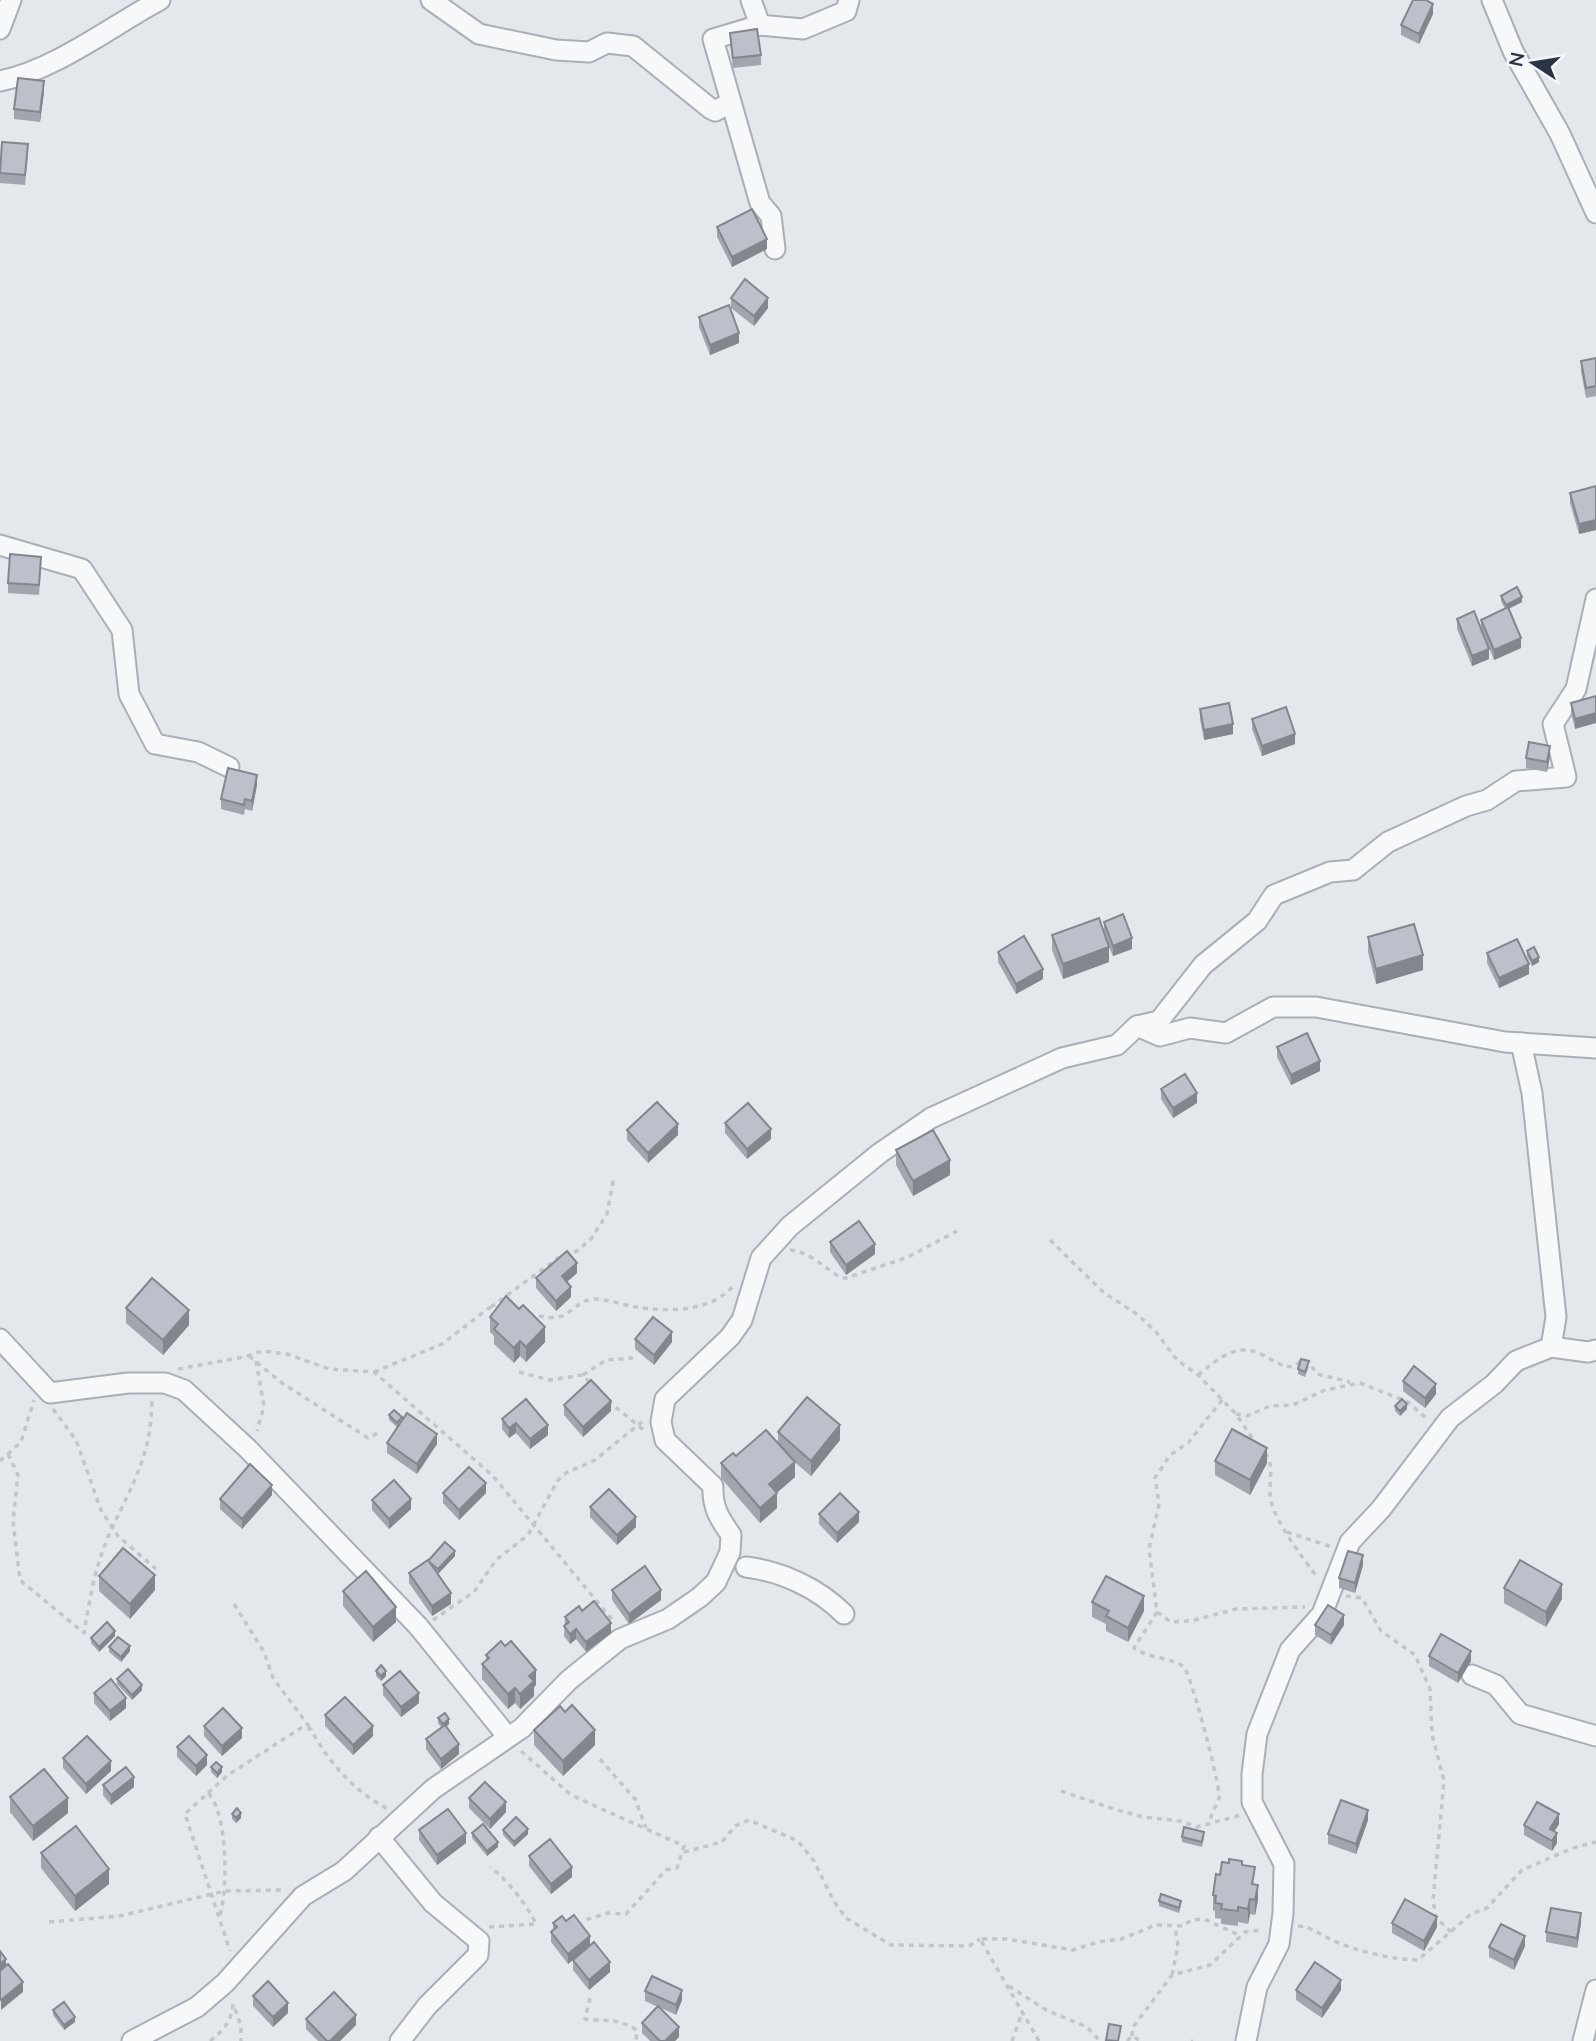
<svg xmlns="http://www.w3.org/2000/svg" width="1596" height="2041" font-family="'Nunito Sans',sans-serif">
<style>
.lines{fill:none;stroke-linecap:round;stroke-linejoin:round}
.minor-casing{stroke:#a9aeb7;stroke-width:23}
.path{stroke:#c2c5cb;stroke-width:3.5;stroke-dasharray:5 5;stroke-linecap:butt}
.minor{stroke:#f7f8fa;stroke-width:19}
.wall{fill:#a1a5ae}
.shaded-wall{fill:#83868d}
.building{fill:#bbc0ca;stroke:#83868d;stroke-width:2}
</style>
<rect width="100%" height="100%" fill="#e4e7ec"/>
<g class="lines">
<defs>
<g id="minor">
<polyline points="431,0 479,34 556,50 589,52 607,43 633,46 711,109 715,111 730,103"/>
<polyline points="751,0 760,25 803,29 846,11 849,0"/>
<polyline points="1492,0 1513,51 1560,134 1596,213"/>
<polyline points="760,25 713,39 760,203 771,216 775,249"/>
<polyline points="0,29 11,0"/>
<path d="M0,81C55,70 110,27 160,0"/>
<polyline points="0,545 82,569 122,630 129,694 155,744 198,752 229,767"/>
<polyline points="1137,1026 1159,1021 1203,965 1257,921 1274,895 1330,872 1353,870 1388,842 1466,806 1487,800 1516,781 1566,777 1553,724 1576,689 1596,599"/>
<polyline points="1521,1043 1532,1093 1556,1317 1551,1347"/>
<polyline points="0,1339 50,1393 128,1383 165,1383 184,1390 247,1448 418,1626 507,1736"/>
<path d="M746,1567C781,1571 818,1588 844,1614"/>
<polyline points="1472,1675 1496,1685 1520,1714 1596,1736"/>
<polyline points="379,1837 433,1903 479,1941 478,1955 427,2006 400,2041"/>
<path d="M132,2041L197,2007L225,1983L303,1896L344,1871L433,1789L522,1728L569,1680L620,1639L668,1619L700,1597L716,1582L730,1552L731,1535C719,1518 712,1507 713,1486L665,1440L661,1422L665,1399L730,1337L742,1320L761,1258L790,1226L880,1153L931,1118L1062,1058L1117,1045L1137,1026L1160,1036L1190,1028L1226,1033L1273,1007H1316L1505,1042L1596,1048"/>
<polyline points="1246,2041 1257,1987 1279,1944 1283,1913 1284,1864 1252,1802 1252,1774 1257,1734 1290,1650 1322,1614 1350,1542 1381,1509 1450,1418 1494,1384 1516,1361 1551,1347 1588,1352 1596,1350"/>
<polyline points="1583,2041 1596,1990"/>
</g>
</defs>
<!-- minor casing -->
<use href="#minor" class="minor-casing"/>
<!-- path -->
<g class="path">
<polyline points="1050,1240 1103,1292 1138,1315 1156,1332 1177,1360 1198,1375 1236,1414 1257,1445"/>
<path d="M790,1250C815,1252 834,1279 846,1278L908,1257L957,1231"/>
<polyline points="491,1307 558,1258 577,1251 591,1239 607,1214 614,1176"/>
<path d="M529,1314C541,1316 555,1321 566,1314C576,1308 581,1300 594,1299C607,1299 623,1305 636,1307C666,1312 711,1312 732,1287"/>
<polyline points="249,1356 282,1383 368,1438 380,1432"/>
<polyline points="256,1361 264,1406 257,1431"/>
<polyline points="178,1369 244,1357 262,1351 287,1354 329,1369 374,1372 493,1476 614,1622"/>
<polyline points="374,1372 442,1344 489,1308 501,1308"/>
<polyline points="519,1372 549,1380 583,1375 590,1383"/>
<polyline points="583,1375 606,1360 633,1358"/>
<path d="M1198,1375C1218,1359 1237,1341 1263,1355C1275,1362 1280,1366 1294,1367L1302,1360L1309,1362L1317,1374L1350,1382"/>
<polyline points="1222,1400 1188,1443 1170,1455 1155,1478 1159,1504 1149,1549 1157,1612 1171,1622 1191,1621 1236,1609 1305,1607"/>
<polyline points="608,1401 645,1431"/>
<polyline points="53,1409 76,1440 101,1510 118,1536 156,1569"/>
<polyline points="1236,1414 1247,1416 1270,1406 1293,1405 1325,1390 1360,1383 1408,1402 1427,1419"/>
<path d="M1265,1453C1276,1467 1267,1485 1271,1501C1276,1523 1303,1558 1317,1577"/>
<path d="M8,1454L18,1475L13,1521L20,1580L84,1633C90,1596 96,1562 112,1528C134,1481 151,1455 152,1401"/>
<polyline points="0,1461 21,1442 34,1400"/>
<polyline points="1287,1532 1332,1547"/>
<polyline points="1346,1596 1362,1598 1381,1631 1415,1655 1430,1689 1432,1734 1444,1781 1433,1900 1436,1918 1451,1932"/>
<polyline points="234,1604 264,1652 273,1678 311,1729"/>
<path d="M1157,1612L1134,1648C1150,1659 1172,1657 1184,1667C1190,1672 1220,1783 1219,1797C1218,1806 1210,1811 1211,1821"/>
<polyline points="433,1620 474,1592 496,1560 528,1535 558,1480 566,1473 595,1460 643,1421"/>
<polyline points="521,1751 571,1795 684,1846 677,1868 666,1870 626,1914 608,1913 585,1920"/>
<polyline points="600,1759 635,1799 646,1828"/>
<polyline points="1061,1791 1114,1809 1143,1817 1180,1821 1197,1827 1241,1815"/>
<path d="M208,1793L228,1775L301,1728L311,1729C327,1761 355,1792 388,1809"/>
<polyline points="684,1852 722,1842 735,1826 749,1820 798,1841 814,1861 833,1900 846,1918 891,1945 969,1946 980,1939"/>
<path d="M220,1915C228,1888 228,1814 208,1793L185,1814L230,1951"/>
<polyline points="49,1922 120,1916 225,1891 285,1890"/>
<path d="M1298,1926C1311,1927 1318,1933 1328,1938C1350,1950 1394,1960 1418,1960L1471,1914L1487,1908L1522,1870L1573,1848L1596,1842"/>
<path d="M489,1927L536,1924C527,1905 507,1879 490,1867"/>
<polyline points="1172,1975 1178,1946 1175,1926"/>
<polyline points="1009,1986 1046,2010 1087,2027 1100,2041"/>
<path d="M590,1998L585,2019C609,2022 614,2017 637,2030L636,2041"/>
<polyline points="235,2009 241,2026 241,2041"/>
<polyline points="1132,2036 1133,2027 1172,1975 1210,1965 1245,1932 1263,1930"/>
<path d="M210,2041C225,2029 233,2020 233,2000"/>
<polyline points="1012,2041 1022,2013"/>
<polyline points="1039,2041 980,1939 1007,1939 1073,1950 1098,1942 1121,1939 1156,1925 1183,1926 1191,1920 1204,1919 1241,1936"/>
<polyline points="1127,2041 1132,2036 1141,2041"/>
<polyline points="1191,2041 1193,2041"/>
</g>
<!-- minor -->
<use href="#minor" class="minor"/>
</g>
<!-- wall -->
<g class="wall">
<polygon points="1433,14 1419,44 1401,35 1401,25"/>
<polygon points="730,33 761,55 761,65 733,68 730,43"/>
<polygon points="44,92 40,122 14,119 14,109"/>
<polygon points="28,154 25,185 0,183 0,161"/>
<polygon points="717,227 767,249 732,267 717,237"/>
<polygon points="731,298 768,308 754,326 731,308"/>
<polygon points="699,317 739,343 710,355 699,327"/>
<polygon points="1596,358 1596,396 1586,398 1581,371 1581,361"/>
<polygon points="1596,486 1596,530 1579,534 1570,503 1570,493"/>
<polygon points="41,567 39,595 8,593 8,583"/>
<polygon points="1501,596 1522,602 1508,609 1521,648 1494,660 1489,648 1489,659 1472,666 1457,629 1457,619 1481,627 1481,620 1505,609 1501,601"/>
<polygon points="1596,696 1575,729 1571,713 1571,703"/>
<polygon points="1200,709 1233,734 1204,740 1200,719"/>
<polygon points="1252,719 1295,744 1262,756 1252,729"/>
<polygon points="1550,756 1547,772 1526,768 1526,758"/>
<polygon points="257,785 252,811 245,809 244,815 221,809 221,799"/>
<polygon points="1104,922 1132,949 1113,956 1108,945 1109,962 1063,979 1052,950 1052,935 1104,932"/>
<polygon points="1368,937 1423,970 1376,984 1368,952"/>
<polygon points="1527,951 1539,962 1532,966 1527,956"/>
<polygon points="998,952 1043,979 1016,994 998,962"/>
<polygon points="1487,953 1529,974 1499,988 1487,963"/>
<polygon points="1277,1047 1320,1071 1291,1085 1277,1057"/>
<polygon points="1161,1089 1197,1103 1173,1118 1161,1099"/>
<polygon points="725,1123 771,1139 747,1159 725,1133"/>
<polygon points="627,1130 678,1135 648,1163 627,1140"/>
<polygon points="896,1150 950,1175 913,1196 896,1165"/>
<polygon points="830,1242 875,1254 846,1275 830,1252"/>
<polygon points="577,1273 567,1282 571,1297 556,1311 536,1288 536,1278"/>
<polygon points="126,1308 189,1325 163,1355 126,1323"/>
<polygon points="490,1317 545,1342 526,1362 520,1356 514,1363 494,1344 494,1336 490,1332"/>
<polygon points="635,1339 672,1342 654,1365 635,1349"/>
<polygon points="1309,1366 1305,1377 1298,1374 1298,1369"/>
<polygon points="1403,1381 1436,1394 1425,1408 1403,1391"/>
<polygon points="526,1399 548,1435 530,1449 516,1433 509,1438 502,1429 502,1419"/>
<polygon points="564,1405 611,1411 583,1437 564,1415"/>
<polygon points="1395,1406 1407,1409 1400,1416 1395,1411"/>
<polygon points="389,1415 402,1421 437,1444 417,1474 387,1453 387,1443 397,1427 389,1420"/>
<polygon points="778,1432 840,1440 811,1476 792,1460 795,1477 777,1493 777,1508 760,1523 721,1478 721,1463 736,1456 778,1443"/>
<polygon points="1215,1461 1267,1463 1250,1495 1215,1475"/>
<polygon points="443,1493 486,1493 459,1520 443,1503"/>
<polygon points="272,1495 242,1529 220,1509 220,1499"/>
<polygon points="372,1500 411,1509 389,1529 372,1510"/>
<polygon points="590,1507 636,1527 617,1545 590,1517"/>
<polygon points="819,1514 859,1522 837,1543 819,1524"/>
<polygon points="455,1556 438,1574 451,1604 432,1616 409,1583 409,1573"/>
<polygon points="1363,1565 1355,1593 1339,1588 1339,1578"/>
<polygon points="99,1576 155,1590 130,1619 99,1591"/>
<polygon points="1504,1588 1562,1599 1546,1627 1504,1603"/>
<polygon points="612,1590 661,1600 629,1624 612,1600"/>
<polygon points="343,1591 396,1622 373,1642 343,1606"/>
<polygon points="1092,1602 1144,1611 1128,1642 1106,1631 1106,1624 1092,1617"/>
<polygon points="582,1611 611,1633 586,1652 576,1639 570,1644 564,1636 565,1617"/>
<polygon points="1315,1625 1344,1625 1331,1645 1315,1635"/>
<polygon points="115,1636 99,1652 91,1643 91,1638"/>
<polygon points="109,1647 130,1651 121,1662 109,1652"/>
<polygon points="486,1655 536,1685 534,1687 534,1696 520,1709 515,1703 508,1709 482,1679 482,1664 486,1661"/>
<polygon points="1429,1656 1471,1661 1458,1683 1429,1666"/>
<polygon points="376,1671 386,1676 381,1681 376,1676"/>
<polygon points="117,1679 142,1690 132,1700 117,1684"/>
<polygon points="383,1685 419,1703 401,1717 383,1695"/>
<polygon points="94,1693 126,1708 110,1721 94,1703"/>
<polygon points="325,1715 373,1736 353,1755 325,1726"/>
<polygon points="438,1718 449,1724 446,1727 459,1754 441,1769 426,1749 426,1739 441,1727 438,1723"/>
<polygon points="204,1726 242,1738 222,1756 204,1736"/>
<polygon points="534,1730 595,1745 563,1776 534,1745"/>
<polygon points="177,1747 207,1765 196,1776 177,1757"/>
<polygon points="63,1758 111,1771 86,1794 63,1768"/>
<polygon points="211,1767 222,1772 217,1778 211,1772"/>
<polygon points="103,1785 134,1787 111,1805 103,1795"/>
<polygon points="10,1797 68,1813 33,1841 10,1812"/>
<polygon points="469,1798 506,1812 490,1829 469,1808"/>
<polygon points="232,1814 241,1818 236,1823 232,1819"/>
<polygon points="1368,1820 1356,1854 1328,1844 1328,1834"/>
<polygon points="1559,1824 1554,1831 1557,1843 1552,1851 1524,1835 1524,1825"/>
<polygon points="419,1830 466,1843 437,1865 419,1840"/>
<polygon points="503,1830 528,1834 514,1847 503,1835"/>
<polygon points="472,1833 498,1847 487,1856 472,1838"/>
<polygon points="1182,1837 1204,1837 1202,1847 1182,1842"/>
<polygon points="41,1853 109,1884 75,1911 41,1868"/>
<polygon points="529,1856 572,1877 551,1894 529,1866"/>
<polygon points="1242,1865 1255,1885 1258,1900 1255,1915 1250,1914 1248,1924 1238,1922 1238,1926 1221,1924 1221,1919 1215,1918 1215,1911 1213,1910 1213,1895 1220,1875"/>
<polygon points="1159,1901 1181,1906 1179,1913 1159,1906"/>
<polygon points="553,1923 590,1946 610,1972 589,1990 573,1970 573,1960 568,1964 551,1942 551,1932 553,1930"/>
<polygon points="1392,1923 1437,1927 1424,1951 1392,1933"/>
<polygon points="1581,1923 1577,1948 1546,1942 1546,1932"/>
<polygon points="1525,1946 1514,1970 1489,1957 1489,1947"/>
<polygon points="1296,1990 1341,1990 1322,2018 1296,2000"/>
<polygon points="645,1991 682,2000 676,2015 659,2007 679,2037 675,2041 650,2041 642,2033 642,2023 658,2007 645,2001"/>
<polygon points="253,1996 288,2013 273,2027 253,2006"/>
<polygon points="53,2010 75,2022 64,2030 53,2015"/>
<polygon points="306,2019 356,2025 340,2041 318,2041 306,2029"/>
</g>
<!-- shaded-wall -->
<g class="shaded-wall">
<polygon points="1433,4 1433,14 1419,44 1419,34"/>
<polygon points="44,81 44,92 40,122 40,112"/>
<polygon points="767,239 767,249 732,267 732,257"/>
<polygon points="768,298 768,308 754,326 754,316"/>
<polygon points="739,333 739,343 710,355 710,345"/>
<polygon points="1596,520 1596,530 1579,534 1579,524"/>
<polygon points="1522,597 1522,602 1506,610 1506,605"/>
<polygon points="1521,638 1521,648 1494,660 1494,650"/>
<polygon points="1489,649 1489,659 1472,666 1472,656"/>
<polygon points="1596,713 1596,723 1575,729 1575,719"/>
<polygon points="1233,724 1233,734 1204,740 1204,730"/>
<polygon points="1295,734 1295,744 1262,756 1262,746"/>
<polygon points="1550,746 1550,756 1547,772 1547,762"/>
<polygon points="257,775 257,785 252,811 252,801"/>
<polygon points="1132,938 1132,949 1113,956 1113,946"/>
<polygon points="1109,947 1109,962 1063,979 1063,964"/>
<polygon points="1423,955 1423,970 1376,984 1376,969"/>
<polygon points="1539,957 1539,962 1532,966 1532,961"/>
<polygon points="1529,964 1529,974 1499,988 1499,978"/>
<polygon points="1043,969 1043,979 1016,994 1016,984"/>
<polygon points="1320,1061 1320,1071 1291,1085 1291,1075"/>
<polygon points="1197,1093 1197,1103 1173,1118 1173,1108"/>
<polygon points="678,1124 678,1135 648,1163 648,1153"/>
<polygon points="771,1129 771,1139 747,1159 747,1149"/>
<polygon points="950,1160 950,1175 913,1196 913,1181"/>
<polygon points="875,1244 875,1254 846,1275 846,1265"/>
<polygon points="577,1263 577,1273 562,1286 562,1276"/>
<polygon points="571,1287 571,1297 556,1311 556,1301"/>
<polygon points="189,1310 189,1325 163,1355 163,1340"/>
<polygon points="545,1327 545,1342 526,1362 526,1347"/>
<polygon points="672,1332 672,1342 654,1365 654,1355"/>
<polygon points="520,1341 520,1356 514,1363 514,1348"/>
<polygon points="1436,1384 1436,1394 1425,1408 1425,1398"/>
<polygon points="611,1401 611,1411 583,1437 583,1427"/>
<polygon points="1407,1404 1407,1409 1400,1416 1400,1411"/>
<polygon points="516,1423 516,1433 509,1438 509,1428"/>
<polygon points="548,1425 548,1435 530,1449 530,1439"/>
<polygon points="840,1425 840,1440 811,1476 811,1461"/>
<polygon points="437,1434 437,1444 417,1474 417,1464"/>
<polygon points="1267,1448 1267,1463 1250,1495 1250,1480"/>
<polygon points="795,1462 795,1477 769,1499 769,1484"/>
<polygon points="486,1483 486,1493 459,1520 459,1510"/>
<polygon points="272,1485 272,1495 242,1529 242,1519"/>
<polygon points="777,1493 777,1508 760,1523 760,1508"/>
<polygon points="411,1499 411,1509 389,1529 389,1519"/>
<polygon points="859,1512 859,1522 837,1543 837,1533"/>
<polygon points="636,1517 636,1527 617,1545 617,1535"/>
<polygon points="455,1551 455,1556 438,1574 438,1569"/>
<polygon points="1363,1555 1363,1565 1355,1593 1355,1583"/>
<polygon points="155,1575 155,1590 130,1619 130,1604"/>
<polygon points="1562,1584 1562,1599 1546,1627 1546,1612"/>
<polygon points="661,1590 661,1600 629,1624 629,1614"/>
<polygon points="451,1593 451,1604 432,1616 432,1606"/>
<polygon points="1144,1596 1144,1611 1128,1642 1128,1628"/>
<polygon points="396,1607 396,1622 373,1642 373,1627"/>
<polygon points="1344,1615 1344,1625 1331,1645 1331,1635"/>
<polygon points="611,1623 611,1633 586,1652 586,1642"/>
<polygon points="576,1629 576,1639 570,1644 570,1634"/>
<polygon points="115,1631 115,1636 99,1652 99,1647"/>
<polygon points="130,1646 130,1651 121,1662 121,1657"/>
<polygon points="1471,1651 1471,1661 1458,1683 1458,1673"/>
<polygon points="536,1670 536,1685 534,1687 534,1696 520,1709 520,1694 529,1676"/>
<polygon points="386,1671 386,1676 381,1681 381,1676"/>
<polygon points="142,1685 142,1690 132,1700 132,1695"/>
<polygon points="515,1688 515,1703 508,1709 508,1694"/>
<polygon points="419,1693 419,1703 401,1717 401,1707"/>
<polygon points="126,1698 126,1708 110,1721 110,1711"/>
<polygon points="449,1719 449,1724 443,1729 443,1724"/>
<polygon points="373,1726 373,1736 353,1755 353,1745"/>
<polygon points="242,1728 242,1738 222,1756 222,1746"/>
<polygon points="595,1730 595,1745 563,1776 563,1761"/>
<polygon points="459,1744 459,1754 441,1769 441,1759"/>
<polygon points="207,1755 207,1765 196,1776 196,1766"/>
<polygon points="111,1761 111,1771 86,1794 86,1784"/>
<polygon points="222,1767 222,1772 217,1778 217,1773"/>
<polygon points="134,1777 134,1787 111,1805 111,1795"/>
<polygon points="68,1798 68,1813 33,1841 33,1826"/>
<polygon points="506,1802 506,1812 490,1829 490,1819"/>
<polygon points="1368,1810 1368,1820 1356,1854 1356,1844"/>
<polygon points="241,1813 241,1818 236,1823 236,1818"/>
<polygon points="1559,1814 1559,1824 1550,1839 1550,1829"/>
<polygon points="528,1829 528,1834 514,1847 514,1842"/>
<polygon points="466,1833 466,1843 437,1865 437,1855"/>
<polygon points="1557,1833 1557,1843 1552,1851 1552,1841"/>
<polygon points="498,1842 498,1847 487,1856 487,1851"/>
<polygon points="572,1867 572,1877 551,1894 551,1884"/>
<polygon points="109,1869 109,1884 75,1911 75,1896"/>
<polygon points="1258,1885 1258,1900 1255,1915 1255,1900"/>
<polygon points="1250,1899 1250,1914 1248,1924 1248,1909"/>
<polygon points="1581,1913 1581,1923 1577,1948 1577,1938"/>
<polygon points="1437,1917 1437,1927 1424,1951 1424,1941"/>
<polygon points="590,1936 590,1946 568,1964 568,1954"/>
<polygon points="1525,1936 1525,1946 1514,1970 1514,1960"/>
<polygon points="6,1959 6,1969 0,1974 0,1964"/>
<polygon points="610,1962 610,1972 589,1990 589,1980"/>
<polygon points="1341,1980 1341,1990 1322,2018 1322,2008"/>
<polygon points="23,1982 23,1992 1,2010 1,2000"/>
<polygon points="682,1990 682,2000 676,2015 676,2005"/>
<polygon points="288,2003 288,2013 273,2027 273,2017"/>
<polygon points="356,2015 356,2025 340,2041 330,2041"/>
<polygon points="75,2017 75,2022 64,2030 64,2025"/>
<polygon points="679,2027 679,2037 675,2041 665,2041"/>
</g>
<!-- building -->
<g class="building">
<polygon points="1413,0 1426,0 1433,4 1419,34 1401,25"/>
<polygon points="757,29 761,55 733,58 730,33"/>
<polygon points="18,78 44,81 40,112 14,109"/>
<polygon points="2,142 28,144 25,175 0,173"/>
<polygon points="752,209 767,239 732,257 717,227"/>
<polygon points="745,279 768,298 754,316 731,298"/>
<polygon points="729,305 739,333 710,345 699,317"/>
<polygon points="1596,358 1596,386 1586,388 1581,361"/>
<polygon points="1596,486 1596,520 1579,524 1570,493"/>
<polygon points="10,554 41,557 39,585 8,583"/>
<polygon points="1517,587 1522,597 1506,605 1501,596"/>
<polygon points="1508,607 1521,638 1494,650 1481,620"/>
<polygon points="1474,611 1489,649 1472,656 1457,619"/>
<polygon points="1596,696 1596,713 1575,719 1571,703"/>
<polygon points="1229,703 1233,724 1204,730 1200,709"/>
<polygon points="1286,707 1295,734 1262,746 1252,719"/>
<polygon points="1529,742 1550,746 1547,762 1526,758"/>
<polygon points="228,768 257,775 252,801 245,799 244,805 221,799"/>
<polygon points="1123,914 1132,938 1113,946 1104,922"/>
<polygon points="1099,918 1109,947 1063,964 1052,935"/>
<polygon points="1414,924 1423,955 1376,969 1368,937"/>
<polygon points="1024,936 1043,969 1016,984 998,952"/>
<polygon points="1517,939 1529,964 1499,978 1487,953"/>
<polygon points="1534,947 1539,957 1532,961 1527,951"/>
<polygon points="1307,1033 1320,1061 1291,1075 1277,1047"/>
<polygon points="1185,1074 1197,1093 1173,1108 1161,1089"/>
<polygon points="657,1102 678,1124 648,1153 627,1130"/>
<polygon points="748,1103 771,1129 747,1149 725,1123"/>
<polygon points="933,1130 950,1160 913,1181 896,1150"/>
<polygon points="859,1221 875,1244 846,1265 830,1242"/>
<polygon points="567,1251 577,1263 562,1276 571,1287 556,1301 536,1278"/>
<polygon points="152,1278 189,1310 163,1340 126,1308"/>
<polygon points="506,1296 519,1309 523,1305 545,1327 526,1347 520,1341 514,1348 494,1329 498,1324 490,1317"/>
<polygon points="653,1317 672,1332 654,1355 635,1339"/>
<polygon points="1301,1359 1309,1361 1305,1372 1298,1369"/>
<polygon points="1414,1366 1436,1384 1425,1398 1403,1381"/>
<polygon points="591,1380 611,1401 583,1427 564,1405"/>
<polygon points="807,1397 840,1425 811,1461 778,1432"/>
<polygon points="526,1399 548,1425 530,1439 516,1423 509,1428 502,1419"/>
<polygon points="1402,1399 1407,1404 1400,1411 1395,1406"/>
<polygon points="394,1410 402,1417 397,1423 389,1415"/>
<polygon points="407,1413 437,1434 417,1464 387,1443"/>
<polygon points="1232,1429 1267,1448 1250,1480 1215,1461"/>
<polygon points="766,1430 795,1462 769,1484 777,1493 760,1508 721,1463 733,1453 736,1456"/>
<polygon points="250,1464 272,1485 242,1519 220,1499"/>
<polygon points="469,1467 486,1483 459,1510 443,1493"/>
<polygon points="394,1480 411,1499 389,1519 372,1500"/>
<polygon points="609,1489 636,1517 617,1535 590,1507"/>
<polygon points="840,1493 859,1512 837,1533 819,1514"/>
<polygon points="445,1542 455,1551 438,1569 428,1561"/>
<polygon points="123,1548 155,1575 130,1604 99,1576"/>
<polygon points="1348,1551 1363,1555 1355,1583 1339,1578"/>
<polygon points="428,1560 451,1593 432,1606 409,1573"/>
<polygon points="1520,1560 1562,1584 1546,1612 1504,1588"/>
<polygon points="645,1566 661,1590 629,1614 612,1590"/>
<polygon points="366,1571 396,1607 373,1627 343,1591"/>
<polygon points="1106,1576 1144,1596 1128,1628 1106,1616 1109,1611 1092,1602"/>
<polygon points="594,1601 611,1623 586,1642 576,1629 570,1634 564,1626 569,1622 565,1617 579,1606 582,1611"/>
<polygon points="1328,1605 1344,1615 1331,1635 1315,1625"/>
<polygon points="107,1622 115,1631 99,1647 91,1638"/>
<polygon points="1441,1634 1471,1651 1458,1673 1429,1656"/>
<polygon points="118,1637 130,1646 121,1657 109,1647"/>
<polygon points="501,1641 505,1646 511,1641 536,1670 529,1676 534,1681 520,1694 515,1688 508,1694 482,1664 489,1658 486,1655"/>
<polygon points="381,1665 386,1671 381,1676 376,1671"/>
<polygon points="128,1669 142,1685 132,1695 117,1679"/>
<polygon points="400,1671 419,1693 401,1707 383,1685"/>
<polygon points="111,1679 126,1698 110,1711 94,1693"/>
<polygon points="345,1697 373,1726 353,1745 325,1715"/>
<polygon points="572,1705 595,1730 563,1761 534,1730 560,1706 565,1712"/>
<polygon points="223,1708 242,1728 222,1746 204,1726"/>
<polygon points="445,1713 449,1719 443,1724 438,1718"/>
<polygon points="445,1725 459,1744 441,1759 426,1739"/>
<polygon points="87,1736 111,1761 86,1784 63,1758"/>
<polygon points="189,1736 207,1755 196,1766 177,1747"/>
<polygon points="216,1762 222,1767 217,1773 211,1767"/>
<polygon points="126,1767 134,1777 111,1795 103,1785"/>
<polygon points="44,1769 68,1798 33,1826 10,1797"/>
<polygon points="485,1782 506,1802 490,1819 469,1798"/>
<polygon points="1341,1800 1368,1810 1356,1844 1328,1834"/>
<polygon points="1537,1802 1559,1814 1550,1829 1557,1833 1552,1841 1524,1825"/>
<polygon points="237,1808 241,1813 236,1818 232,1814"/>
<polygon points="448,1809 466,1833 437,1855 419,1830"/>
<polygon points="516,1817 528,1829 514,1842 503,1830"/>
<polygon points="483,1824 498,1842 487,1851 472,1833"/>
<polygon points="76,1826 109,1869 75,1896 41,1853"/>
<polygon points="1184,1827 1204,1832 1202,1842 1182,1837"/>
<polygon points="550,1839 572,1867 551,1884 529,1856"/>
<polygon points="1229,1859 1242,1861 1242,1865 1255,1867 1252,1884 1258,1885 1255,1900 1250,1899 1248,1909 1238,1907 1238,1911 1221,1909 1222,1904 1215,1903 1216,1896 1213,1895 1216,1874 1220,1875 1222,1862 1229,1863"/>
<polygon points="1161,1894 1181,1901 1179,1908 1159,1901"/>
<polygon points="1405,1899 1437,1917 1424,1941 1392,1923"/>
<polygon points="1551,1908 1581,1913 1577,1938 1546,1932"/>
<polygon points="574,1915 590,1936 568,1954 551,1932 557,1927 553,1923 562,1916 566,1921"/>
<polygon points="1501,1924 1525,1936 1514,1960 1489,1947"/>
<polygon points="594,1942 610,1962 589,1980 573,1960"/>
<polygon points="0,1951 6,1959 0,1964"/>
<polygon points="1315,1962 1341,1980 1322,2008 1296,1990"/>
<polygon points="8,1964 23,1982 1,2000 0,1998 0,1971"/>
<polygon points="652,1976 682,1990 676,2005 645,1991"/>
<polygon points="268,1981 288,2003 273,2017 253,1996"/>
<polygon points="334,1992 356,2015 330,2041 327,2041 306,2019"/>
<polygon points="64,2002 75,2017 64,2025 53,2010"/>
<polygon points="658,2006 679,2027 665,2041 660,2041 642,2023"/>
<polygon points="1109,2024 1121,2026 1118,2041 1106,2040"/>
</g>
<!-- north arrow -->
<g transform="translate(1533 63) rotate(282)" stroke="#f4f6f9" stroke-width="5" paint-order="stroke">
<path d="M0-5L12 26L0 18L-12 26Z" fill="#2b3445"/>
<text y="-10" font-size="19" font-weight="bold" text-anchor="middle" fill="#2b3445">N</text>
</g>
</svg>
